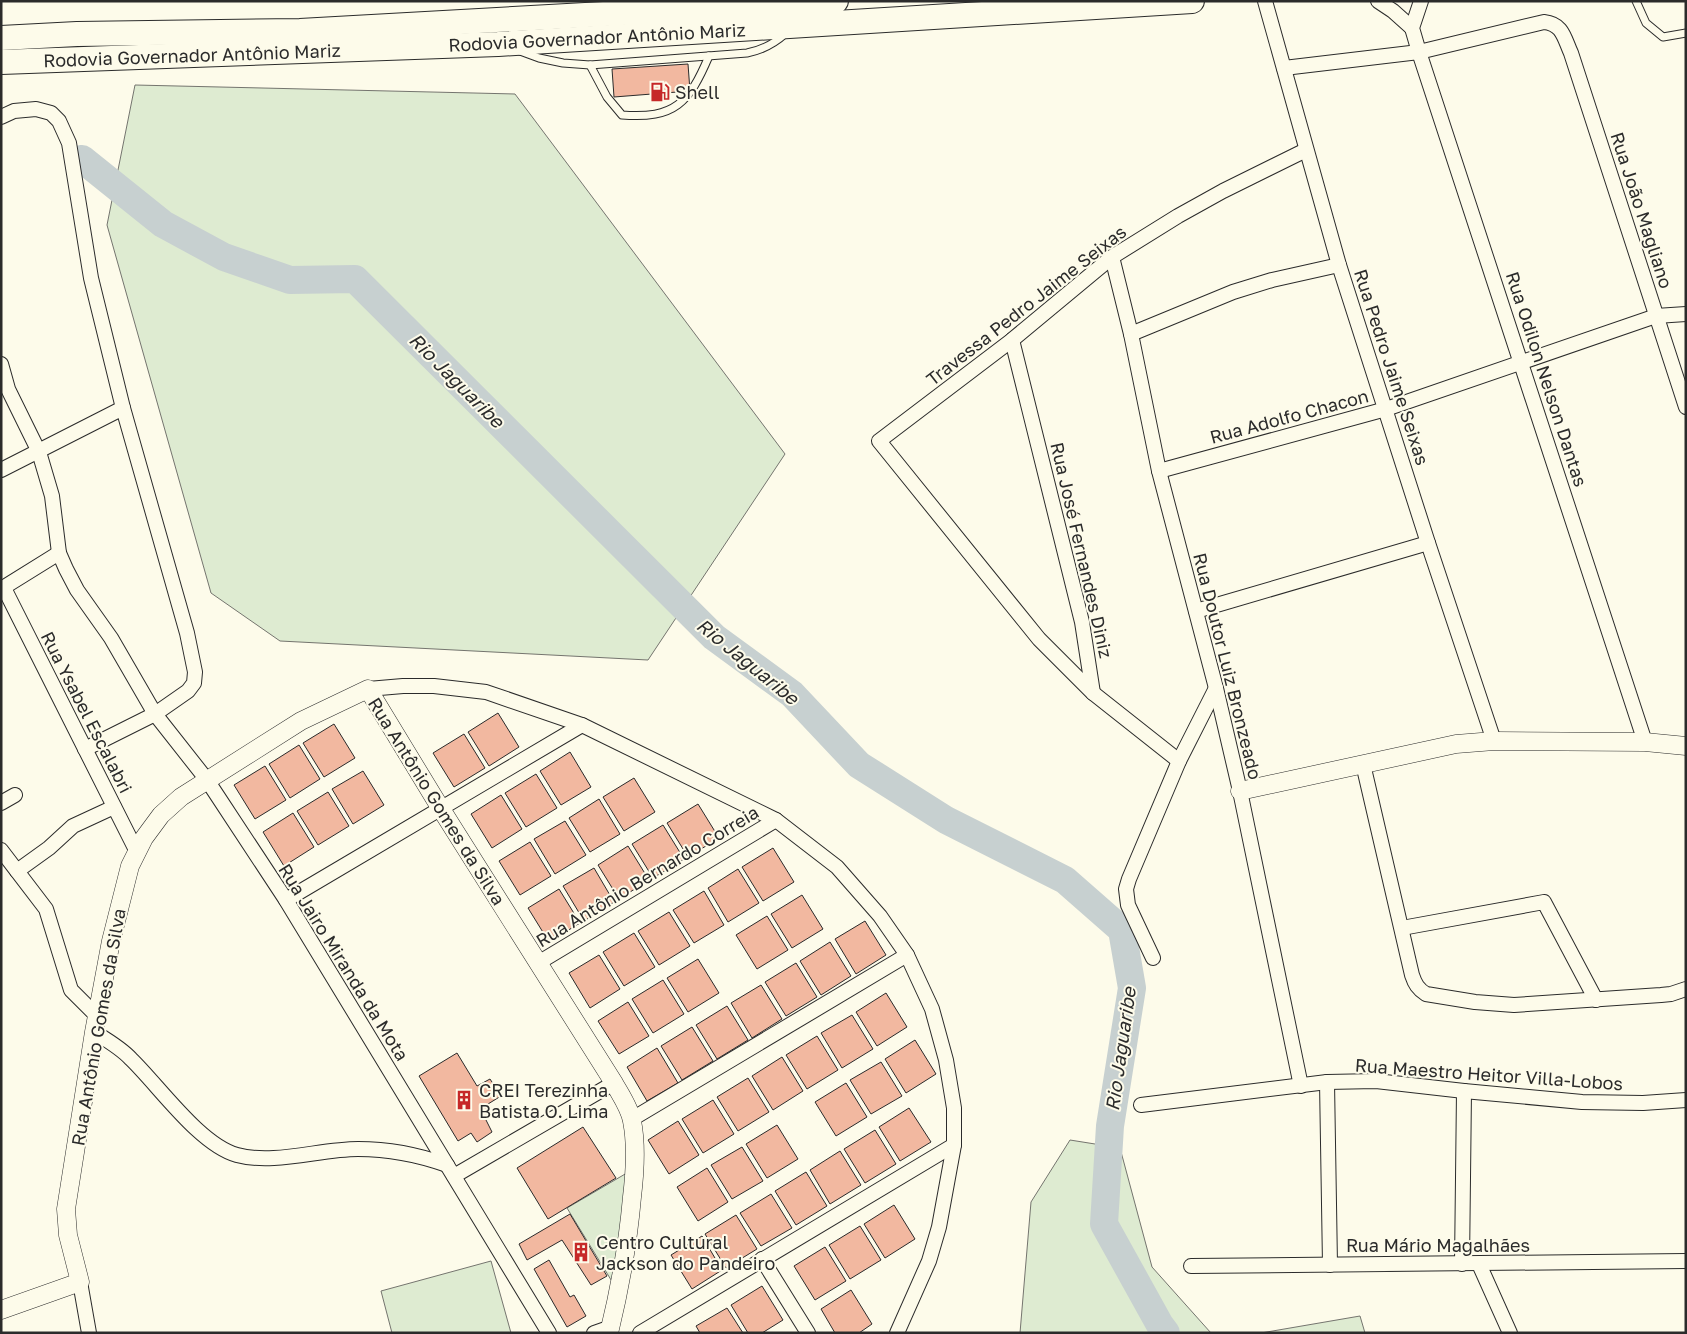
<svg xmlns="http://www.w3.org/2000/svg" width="1687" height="1334" font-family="'Golos Text',sans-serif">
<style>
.green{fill:#deebd1;stroke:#74746e}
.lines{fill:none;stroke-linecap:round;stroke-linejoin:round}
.river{stroke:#c7d0d0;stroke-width:28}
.building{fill:#f2b8a0;stroke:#2b2b2b}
.service-casing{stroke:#2b2b2b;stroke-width:9}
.minor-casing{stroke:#2b2b2b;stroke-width:16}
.tertiary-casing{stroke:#2b2b2b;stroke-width:19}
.trunk-casing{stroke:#2b2b2b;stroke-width:26}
.service{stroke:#fdfbea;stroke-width:7}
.minor{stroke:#fdfbea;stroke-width:14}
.tertiary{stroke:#fdfbea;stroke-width:18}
.trunk{stroke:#fdfbea;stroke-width:24}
.labels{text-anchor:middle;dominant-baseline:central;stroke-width:4;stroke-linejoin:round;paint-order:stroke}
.street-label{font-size:18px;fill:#2b2b2b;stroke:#fdfbea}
.poi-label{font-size:18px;fill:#2b2b2b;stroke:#fdfbea;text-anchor:start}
.water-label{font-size:19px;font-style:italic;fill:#2b2b2b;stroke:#fdfbea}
</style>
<rect width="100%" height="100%" fill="#fdfbea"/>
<!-- green -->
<g class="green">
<polygon points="135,85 515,94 785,454 648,660 280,641 211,593 107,225"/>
<polygon points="1070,1140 1120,1148 1152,1267 1211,1333 1020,1333 1031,1202"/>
<polygon points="632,1170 616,1288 567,1208"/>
<polygon points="491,1261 511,1333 392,1333 381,1291"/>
<polygon points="1360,1316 1365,1333 1261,1333"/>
</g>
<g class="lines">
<!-- river -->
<polyline class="river" points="82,159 163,224 224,257 290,280 355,279 714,637 792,694 859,765 946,820 1065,880 1122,930 1132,988 1110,1126 1104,1224 1160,1325 1166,1333"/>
</g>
<!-- building -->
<g class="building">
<polygon points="688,64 690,91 614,97 612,69"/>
<polygon points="498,713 519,747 489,766 468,732"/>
<polygon points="334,724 355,758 324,777 303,743"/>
<polygon points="464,734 485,768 454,787 433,753"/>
<polygon points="299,745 320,779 290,798 269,764"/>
<polygon points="570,752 591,787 561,805 540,771"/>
<polygon points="265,766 286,800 255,819 234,785"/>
<polygon points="363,771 384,805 353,824 332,789"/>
<polygon points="536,774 557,808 526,827 505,793"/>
<polygon points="634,778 655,812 624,831 603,797"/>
<polygon points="328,792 349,826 318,845 297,811"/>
<polygon points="501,795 522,829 492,848 471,814"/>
<polygon points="599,799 620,834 590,852 569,818"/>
<polygon points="698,804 719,838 688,857 667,823"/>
<polygon points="293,813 314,847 284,866 263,832"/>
<polygon points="565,821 586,855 555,874 534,839"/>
<polygon points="663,825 684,859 653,878 632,844"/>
<polygon points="530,842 551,876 520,895 499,861"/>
<polygon points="628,846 649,880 619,899 598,865"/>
<polygon points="773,848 794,882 763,901 742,867"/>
<polygon points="594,868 614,902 584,921 563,886"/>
<polygon points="738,869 759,903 728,922 708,888"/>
<polygon points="559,889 580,923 549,942 528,908"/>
<polygon points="704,891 724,925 694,943 673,910"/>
<polygon points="802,895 823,929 792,948 771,914"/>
<polygon points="669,912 690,946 659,965 638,931"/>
<polygon points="767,916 788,950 757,969 736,935"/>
<polygon points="865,921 886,955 856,974 835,939"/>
<polygon points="634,933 655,967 624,986 603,952"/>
<polygon points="830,942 851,976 821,995 800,961"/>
<polygon points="599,955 620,989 590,1008 569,973"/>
<polygon points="698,959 719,993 688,1012 667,978"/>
<polygon points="796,963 817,997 786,1016 765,982"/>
<polygon points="663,980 684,1014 653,1033 632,999"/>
<polygon points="761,985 782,1019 752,1038 731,1003"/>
<polygon points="886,993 907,1027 877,1046 856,1012"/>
<polygon points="628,1002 649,1036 619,1054 598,1021"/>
<polygon points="727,1006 748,1040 717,1059 696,1025"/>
<polygon points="852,1015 873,1049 842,1068 821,1033"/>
<polygon points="692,1027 713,1061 682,1080 661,1046"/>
<polygon points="817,1036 838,1070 807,1089 786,1055"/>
<polygon points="915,1040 936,1074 906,1093 885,1059"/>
<polygon points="657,1048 678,1083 647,1101 627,1067"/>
<polygon points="457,1053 477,1086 490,1079 501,1096 488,1104 493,1114 485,1118 492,1132 477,1142 471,1133 458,1141 419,1076"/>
<polygon points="782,1057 803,1091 773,1110 752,1076"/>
<polygon points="881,1062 902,1096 871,1114 850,1080"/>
<polygon points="748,1078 769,1112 738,1131 717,1097"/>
<polygon points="846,1083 867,1117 836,1136 815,1102"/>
<polygon points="713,1100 734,1134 703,1153 682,1119"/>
<polygon points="909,1108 931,1142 900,1161 879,1127"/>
<polygon points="678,1121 699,1155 669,1174 648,1140"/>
<polygon points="777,1125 798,1159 767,1178 746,1144"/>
<polygon points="583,1127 616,1178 548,1219 517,1168"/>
<polygon points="875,1130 896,1164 865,1183 844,1149"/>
<polygon points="742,1147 763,1181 732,1199 711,1165"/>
<polygon points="840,1151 861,1185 830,1204 810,1170"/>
<polygon points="707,1168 728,1202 698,1221 677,1187"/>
<polygon points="806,1172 827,1206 796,1225 775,1191"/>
<polygon points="771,1194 792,1228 761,1246 740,1213"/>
<polygon points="894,1205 915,1239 885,1258 864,1224"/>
<polygon points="570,1214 607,1276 591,1285 562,1240 527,1260 519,1244"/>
<polygon points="736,1215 757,1249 726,1268 705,1234"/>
<polygon points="860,1226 881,1260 850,1279 829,1245"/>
<polygon points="702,1236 722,1270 692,1289 671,1255"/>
<polygon points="825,1247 846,1281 815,1300 794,1266"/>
<polygon points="549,1260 570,1297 574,1295 586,1316 567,1327 534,1269"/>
<polygon points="762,1286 783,1320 762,1333 748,1333 731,1305"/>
<polygon points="851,1290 872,1324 859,1333 835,1333 821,1309"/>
<polygon points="727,1308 743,1333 700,1333 696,1326"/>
</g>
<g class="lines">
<defs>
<g id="service">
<polyline points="1636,1 1646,23 1663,37 1686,33"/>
<path d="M520,51L539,58L563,63L590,65L747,53C763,50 774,44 786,33"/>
<path d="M590,65L607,97L622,115C675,119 689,103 709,56"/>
</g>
<g id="minor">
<polyline points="1265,1 1339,265 1428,543 1494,741"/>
<polyline points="1378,1 1393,11 1412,28"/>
<polyline points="1421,1 1412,28 1419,52 1645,742"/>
<path d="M1284,68L1419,52L1544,22C1563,24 1564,38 1571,53L1686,407"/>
<polyline points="1,117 14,111 36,109 51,113 59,121 69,143 91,278 123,408 187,633 195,672 194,683 188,691 155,714 85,749"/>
<polyline points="1112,257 1131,334 1159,471 1216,688 1240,791 1301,1086"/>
<polyline points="1131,334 1233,292 1272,280 1339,265"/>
<polyline points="1012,340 1082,622 1093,693"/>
<polyline points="1,364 8,389 39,452 52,496 59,553 66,569 77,590 111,638 155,714 207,780 286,900 549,1333"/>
<polyline points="1,470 123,408"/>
<polyline points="1159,471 1386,409 1656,316 1686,314"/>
<polyline points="4,588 137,852"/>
<polyline points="1,589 59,553"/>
<polyline points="1196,611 1428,543"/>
<polyline points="368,689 403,686 434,686 486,692 582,725 776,820 837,867 880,916 907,955 932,1009 946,1060 954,1108 954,1145 939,1227 929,1261 897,1333"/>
<polyline points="1179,761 1093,693 1039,639 879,441 1012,340 1112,257 1178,216 1223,191 1306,150"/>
<path d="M1363,764L1412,975C1415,984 1418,989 1426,994L1475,1002L1514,1005L1661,995L1671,994L1686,989"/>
<polyline points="1,803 15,795"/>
<polyline points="1,850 46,909 71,990 97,1016"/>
<polyline points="17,871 49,848 73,826 114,807"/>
<polyline points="286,900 582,725"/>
<polyline points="1402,928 1544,902 1596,1000"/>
<polyline points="1153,958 1128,905 1126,889 1129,879 1179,761 1216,688"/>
<polyline points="538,963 776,820"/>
<path d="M94,1032C107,1040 121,1048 131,1059C159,1086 200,1145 237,1155C274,1165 320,1149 358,1149C388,1149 419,1155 447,1165"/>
<polyline points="1327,1082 1330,1265"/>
<polyline points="1141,1105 1327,1082 1376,1081 1464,1091 1582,1102 1643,1103 1686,1100"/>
<polyline points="632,1119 907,955"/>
<polyline points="454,1176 614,1083"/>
<polyline points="762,1259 808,1333"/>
<polyline points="1462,1264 1464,1091"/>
<polyline points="1479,1264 1510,1333"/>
<polyline points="1191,1266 1686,1261"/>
<polyline points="80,1282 89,1333"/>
<polyline points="594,1333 611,1327"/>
<polyline points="640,1333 954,1145"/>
</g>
<g id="tertiary">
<polyline points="1240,791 1456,744 1494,741 1645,742 1686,746"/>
<path d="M1,1310L80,1282L68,1235L66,1209L94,1032L111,941L130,866L144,838L161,815L181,797L301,721L368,689L441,809L614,1083C620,1094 630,1108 632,1121C637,1146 635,1172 632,1197C628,1243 620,1288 609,1333"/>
</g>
<g id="trunk">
<polyline points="1,38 77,34 300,31 836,1"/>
<polyline points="1,62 498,44 1192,1"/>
</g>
</defs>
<!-- service casing -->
<use href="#service" class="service-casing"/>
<!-- minor casing -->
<use href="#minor" class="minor-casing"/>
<!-- tertiary casing -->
<use href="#tertiary" class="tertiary-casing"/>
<!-- trunk casing -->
<use href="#trunk" class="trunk-casing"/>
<!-- service -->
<use href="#service" class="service"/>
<!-- minor -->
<use href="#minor" class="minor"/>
<!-- tertiary -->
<use href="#tertiary" class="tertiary"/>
<!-- trunk -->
<use href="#trunk" class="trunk"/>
</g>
<!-- icons -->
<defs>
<symbol id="fuel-bare" viewBox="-9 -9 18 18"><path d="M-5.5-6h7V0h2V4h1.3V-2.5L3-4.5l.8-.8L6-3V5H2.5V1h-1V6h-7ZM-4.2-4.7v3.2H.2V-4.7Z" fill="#c62828" stroke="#fdfbea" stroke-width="2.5" paint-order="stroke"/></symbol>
<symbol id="building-bare" viewBox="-9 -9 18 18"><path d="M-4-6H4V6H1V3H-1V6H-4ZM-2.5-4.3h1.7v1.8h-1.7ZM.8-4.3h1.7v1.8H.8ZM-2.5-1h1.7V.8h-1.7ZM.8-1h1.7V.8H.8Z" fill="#c62828" stroke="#fdfbea" stroke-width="2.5" paint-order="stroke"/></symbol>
</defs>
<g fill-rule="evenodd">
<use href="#fuel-bare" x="646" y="78" width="28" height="28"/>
<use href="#building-bare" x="450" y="1086" width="28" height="28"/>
<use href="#building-bare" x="567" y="1238" width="28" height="28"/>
</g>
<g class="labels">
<!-- street labels -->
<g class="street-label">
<text transform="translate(597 37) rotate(-3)">Rodovia Governador Antônio Mariz</text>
<text transform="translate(192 55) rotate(-2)">Rodovia Governador Antônio Mariz</text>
<text transform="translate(1642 210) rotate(72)">Rua João Magliano</text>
<text transform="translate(1026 305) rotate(-38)">Travessa Pedro Jaime Seixas</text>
<text transform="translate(1392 367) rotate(72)">Rua Pedro Jaime Seixas</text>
<text transform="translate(1547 379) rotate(72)">Rua Odilon Nelson Dantas</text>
<text transform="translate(1289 416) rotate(-15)">Rua Adolfo Chacon</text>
<text transform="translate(1082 550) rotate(77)">Rua José Fernandes Diniz</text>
<text transform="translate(1228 666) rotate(76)">Rua Doutor Luiz Bronzeado</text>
<text transform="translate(87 712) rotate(63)">Rua Ysabel Escalabri</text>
<text transform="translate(437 801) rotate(58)">Rua Antônio Gomes da Silva</text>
<text transform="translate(647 876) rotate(-31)">Rua Antônio Bernardo Correia</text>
<text transform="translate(344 962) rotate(58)">Rua Jairo Miranda da Mota</text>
<text transform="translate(98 1027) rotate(-80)">Rua Antônio Gomes da Silva</text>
<text transform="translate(1489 1074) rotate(4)">Rua Maestro Heitor Villa-Lobos</text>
<text x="1438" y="1245">Rua Mário Magalhães</text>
</g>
<!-- poi labels -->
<g class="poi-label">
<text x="675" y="92">Shell</text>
<text x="479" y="1090">CREI Terezinha<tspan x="479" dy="21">Batista O. Lima</tspan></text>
<text x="596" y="1242">Centro Cultural<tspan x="596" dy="21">Jackson do Pandeiro</tspan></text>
</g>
<!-- water labels -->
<g class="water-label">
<text transform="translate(457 380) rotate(45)">Rio Jaguaribe</text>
<text transform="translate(748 661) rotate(39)">Rio Jaguaribe</text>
<text transform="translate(1120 1049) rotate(-82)">Rio Jaguaribe</text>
</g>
</g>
<!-- border -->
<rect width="1687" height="1334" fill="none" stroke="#2b2b2b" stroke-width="5"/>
</svg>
